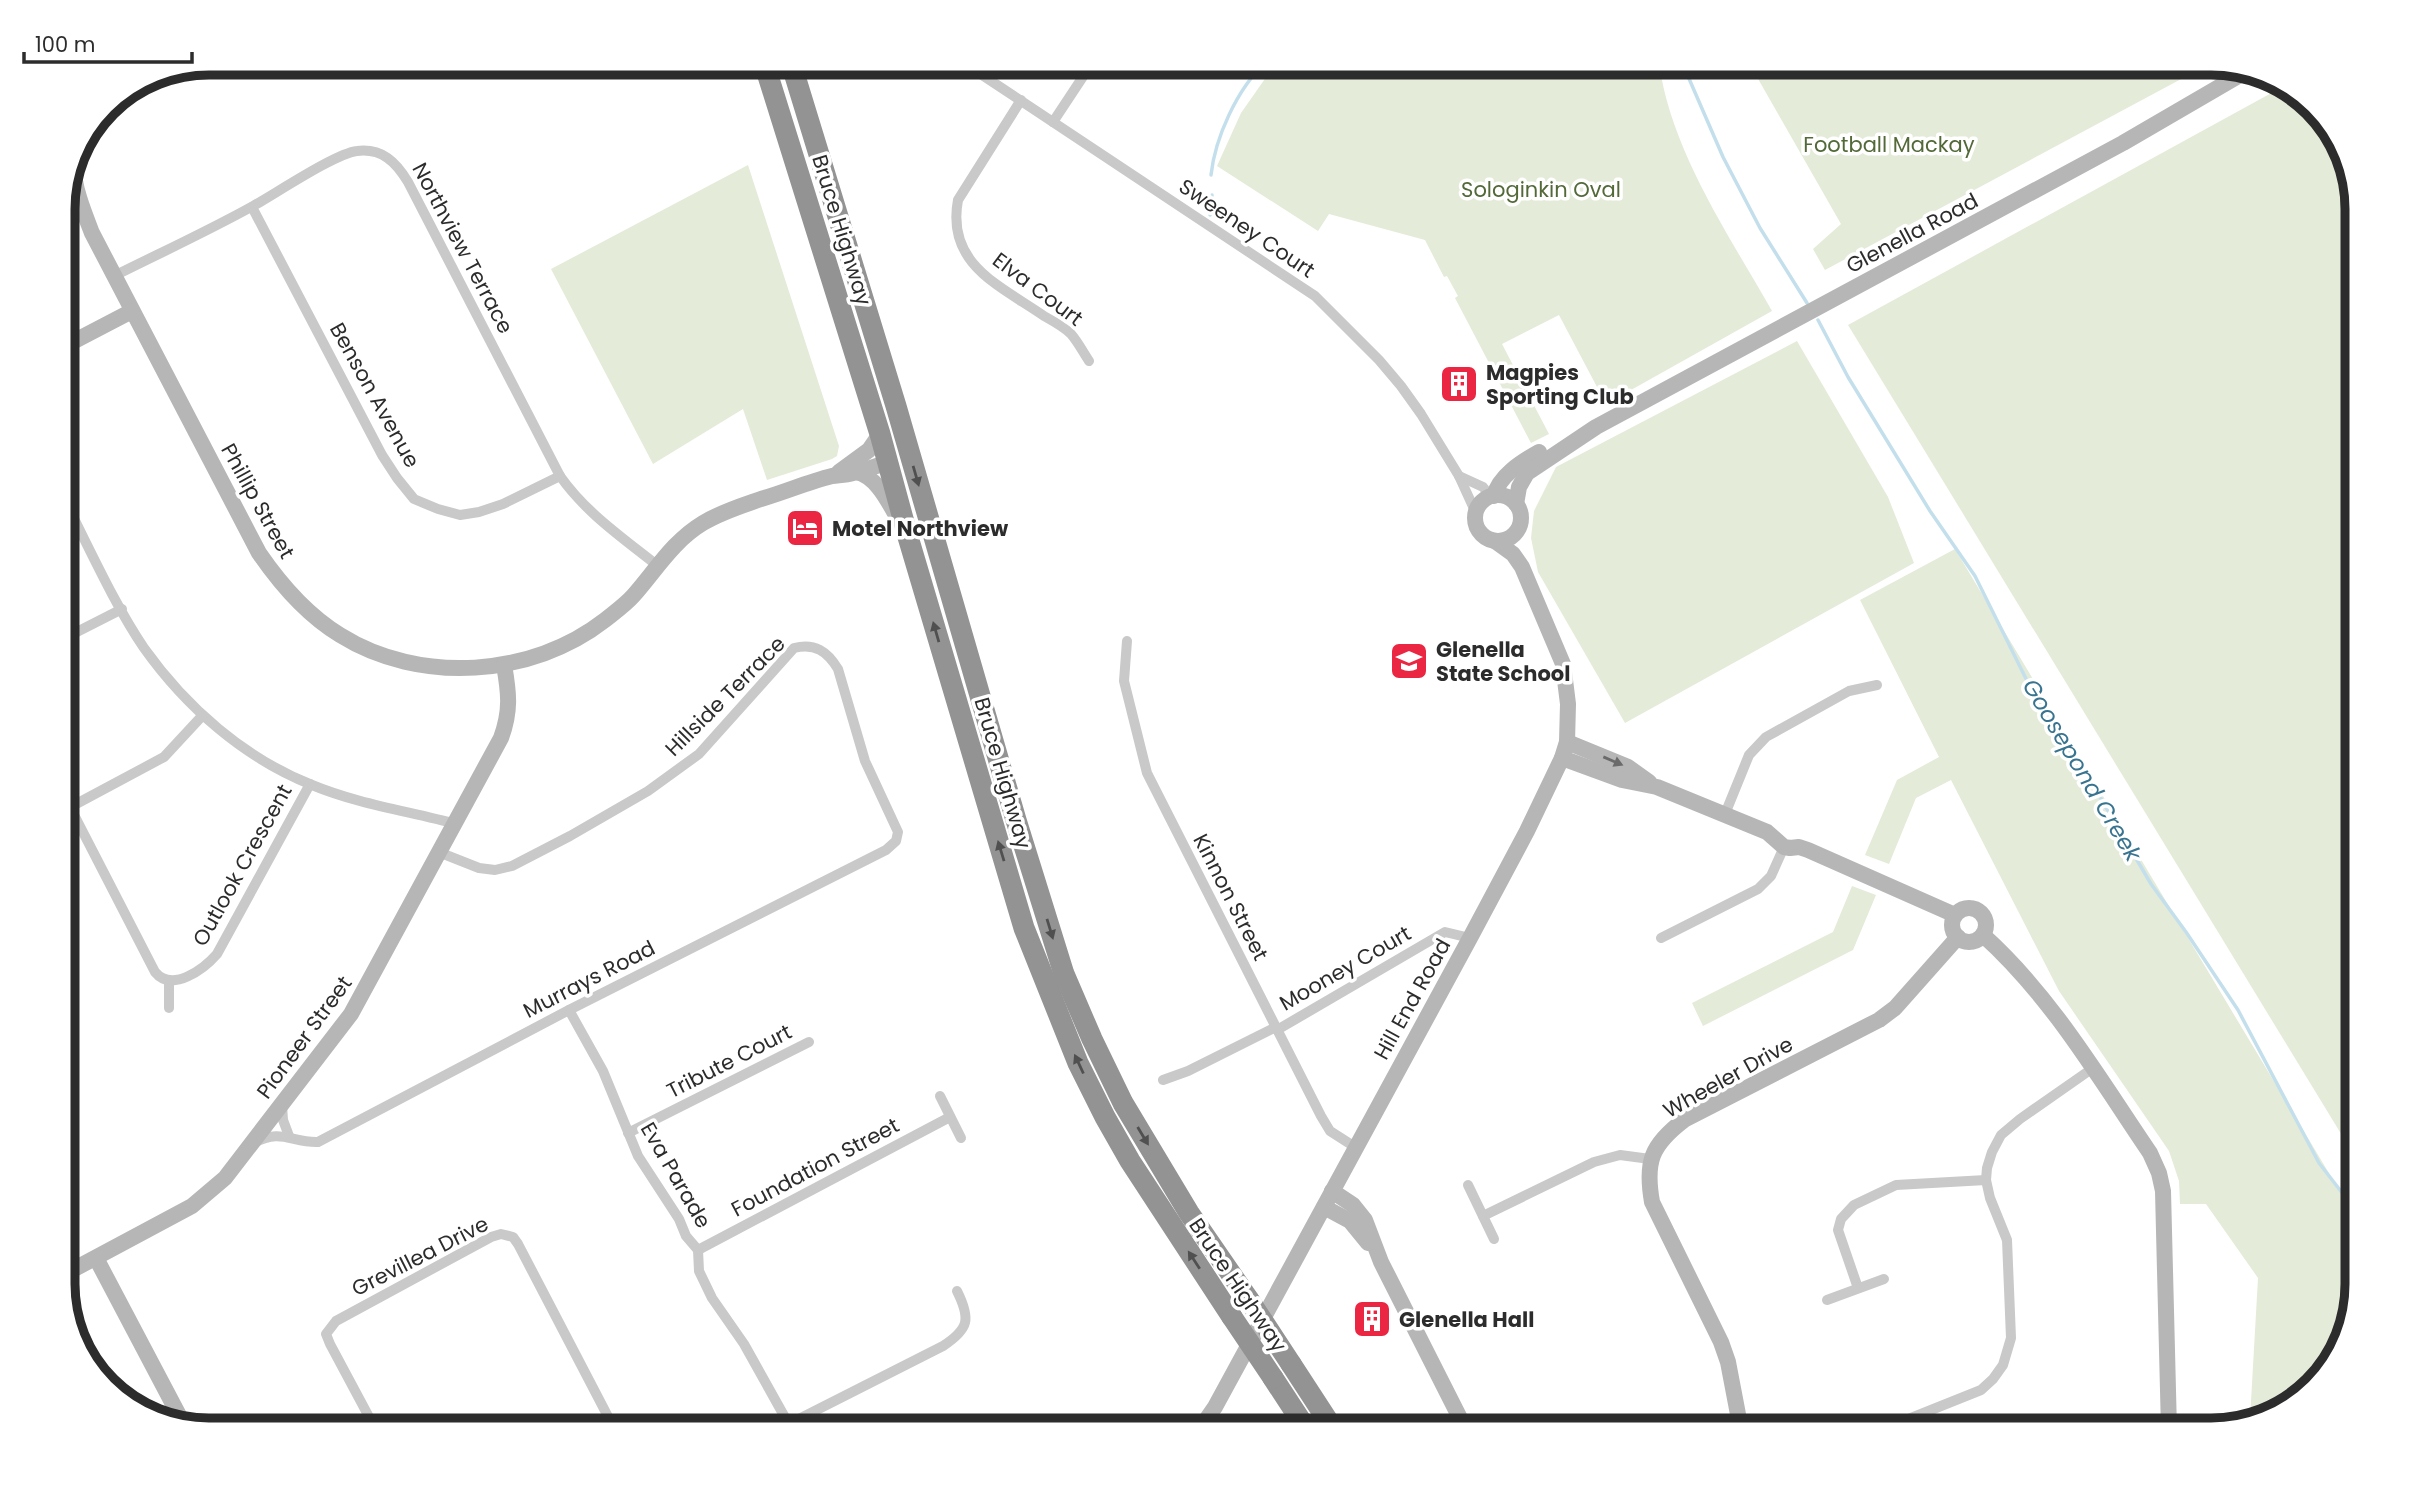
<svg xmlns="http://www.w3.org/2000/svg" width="2420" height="1493" font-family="Poppins,sans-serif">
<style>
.green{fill:#e4ebd9}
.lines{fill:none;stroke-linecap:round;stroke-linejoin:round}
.stream{stroke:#c4dfec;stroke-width:3.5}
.street{stroke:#c9c9c9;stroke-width:10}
.secondary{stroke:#b6b6b6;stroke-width:16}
.highway{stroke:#939393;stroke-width:21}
.highway-bridge{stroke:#939393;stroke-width:21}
.oneway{fill:#505050}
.oneway2{fill:#6a6a6a}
.labels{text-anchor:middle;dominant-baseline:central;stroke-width:7;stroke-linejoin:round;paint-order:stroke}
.park-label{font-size:21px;fill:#536938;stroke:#fff}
.street-label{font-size:21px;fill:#2c2c2c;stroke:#fff}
.poi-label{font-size:21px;font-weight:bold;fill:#2c2c2c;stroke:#fff;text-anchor:start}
.water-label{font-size:23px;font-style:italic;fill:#387490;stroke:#fff}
.rim{fill:none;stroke:#2c2c2c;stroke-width:9}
</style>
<rect width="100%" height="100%" fill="#fff"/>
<!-- green -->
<g class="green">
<path d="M1276,63H1659C1671,151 1729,235 1772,311L1606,404L1559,315L1502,344L1549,434L1531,443L1455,298L1458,296L1447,276L1444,277L1425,240L1329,214L1318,231L1217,166L1241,113Z"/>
<polygon points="1749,63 2211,63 1825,270 1813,249 1841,224"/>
<polygon points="2286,85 2337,136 2357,200 2357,1160 1848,325"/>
<polygon points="748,165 839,446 837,456 832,459 767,480 743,409 653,464 551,269"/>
<polygon points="1797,341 1888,497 1914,563 1625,723 1538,572 1531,538 1534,511 1556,467"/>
<polygon points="1955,549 2357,1220 2357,1284 2337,1357 2284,1410 2250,1419 2258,1278 2206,1204 2180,1204 2179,1181 2169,1151 2059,991 1951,780 1916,798 1889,864 1865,855 1897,780 1939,757 1860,600"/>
<polygon points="1852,886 1876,895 1853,950 1703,1026 1692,1003 1833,932"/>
</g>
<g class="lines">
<!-- stream -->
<g class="stream">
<polyline points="1686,63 1687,74 1723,157 1760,228 1807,303"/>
<path d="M1211,175C1215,138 1237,89 1265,63"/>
<polyline points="1210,215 1212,195"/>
<polyline points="1818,320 1848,377 1930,511 1975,576 2039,705 2093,785 2151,884 2186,932 2238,1010 2319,1163 2357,1212"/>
</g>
<!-- street -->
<g class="street">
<polyline points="964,63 1315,296 1379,360 1401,386 1421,414 1459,476 1476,513"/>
<polyline points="157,73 184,76 199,73"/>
<path d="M1021,100L958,200C946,264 999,285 1044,316C1053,321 1064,327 1071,334C1078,342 1083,352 1089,361"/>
<polyline points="1053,122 1092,63"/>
<polyline points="252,207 382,455 397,478 414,499 438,509 460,515 479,512 503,504 560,476"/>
<path d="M114,276C160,253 208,231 253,206C275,194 336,153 357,151C382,148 396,162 408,182L560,476C586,513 623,538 658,566"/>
<polyline points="1459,476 1483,487 1491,497"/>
<path d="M63,497C88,545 114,604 144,648C186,707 244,758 312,785C358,804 407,811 456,824"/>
<polyline points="63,639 122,609"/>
<polyline points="1127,641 1124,681 1147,773 1321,1116 1330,1131 1355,1147"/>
<path d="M70,807L155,972C172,993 204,969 217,954L310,784"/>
<polyline points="63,811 164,757 202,716"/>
<polyline points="1725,814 1749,755 1766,737 1849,691 1877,685"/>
<polyline points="1661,938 1758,889 1771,876 1784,847"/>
<polyline points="169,1008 169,980"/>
<polyline points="569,1010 603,1071 638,1156 679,1219 686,1236 698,1250 699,1271 712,1298 744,1344 792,1430"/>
<polyline points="1277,1030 1445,932 1470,938"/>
<polyline points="1163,1080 1188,1071 1276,1027"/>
<polyline points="940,1096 961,1138"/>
<polyline points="282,1105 283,1120 289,1136"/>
<polyline points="628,1133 809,1042"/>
<path d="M254,1143C281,1128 292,1143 318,1142L569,1010L886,850L896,841L898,832L865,761L838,669C827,651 815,643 794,648L699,754L648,791L570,836L512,866L495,870L479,868L441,853"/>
<polyline points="1468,1185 1494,1239"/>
<polyline points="1483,1216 1594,1162 1620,1155 1650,1159"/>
<polyline points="698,1250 950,1117"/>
<polyline points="1858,1288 1838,1230 1841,1219 1854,1205 1896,1185 1986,1180"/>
<polyline points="1827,1300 1884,1279"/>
<path d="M789,1424L943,1346C969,1329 971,1319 957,1291"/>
<polyline points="376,1430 330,1344 326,1334 336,1321 491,1237 501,1234 513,1237 518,1244 615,1430"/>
<polyline points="445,1430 456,1424"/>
<polyline points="1881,1430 1981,1390 1993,1379 2003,1365 2011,1338 2007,1240 1990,1198 1986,1180 1987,1168 1992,1152 2001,1135 2020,1119 2093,1068"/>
</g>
<!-- secondary -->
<g class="secondary">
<path d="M73,164C74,188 83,210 92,233L259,553C281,585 307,615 340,635C420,685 532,677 605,620C615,612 626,604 633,596C656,570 673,541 703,523C721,512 741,506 761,499C785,492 808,482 832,476C839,475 846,475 853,473C865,470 877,466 888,462"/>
<polyline points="63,347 132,311"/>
<polyline points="839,472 869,450 880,434"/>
<path d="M856,472C876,476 888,501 897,517"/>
<circle cx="1498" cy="518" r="23"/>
<path d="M1494,496C1499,476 1521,462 1539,452"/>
<polyline points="1516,504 1519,487 1527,473 1596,427 2123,143 2245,72"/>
<polyline points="1567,742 1628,767 1649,782"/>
<polyline points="1562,758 1622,780 1657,787 1767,832 1784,847 1790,848 1799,847 1808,850 1955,915"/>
<circle cx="1969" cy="925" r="17"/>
<path d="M1983,935C2051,996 2099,1078 2150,1153L2159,1173L2163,1191L2169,1430"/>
<polyline points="1332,1191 1353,1205 1365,1220 1381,1262 1466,1430"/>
<polyline points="1324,1207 1350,1221 1368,1243"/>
<polyline points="96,1258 183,1423"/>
<path d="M63,1275L192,1206L225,1178L351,1014L501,738C511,711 509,693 504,665"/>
<polyline points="1199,1430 1215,1407 1470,938 1527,831 1562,758 1567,742 1568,704 1563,664 1522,567 1513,554 1495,541"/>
<path d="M1741,1430L1728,1362L1721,1342L1652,1202C1645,1162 1651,1145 1684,1120L1879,1020L1895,1008L1958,937"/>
</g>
<!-- highway -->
<g class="highway">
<polyline points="764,63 880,434 908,537 1024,928 1078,1063 1105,1117 1130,1161 1232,1317"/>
<polyline points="791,63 896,406 1016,820 1064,974 1092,1039 1123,1103 1189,1213 1249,1300"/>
<polyline points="1291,1364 1334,1430"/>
<polyline points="1273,1378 1307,1430"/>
</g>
<!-- highway-bridge -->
<g class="highway-bridge">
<polyline points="1249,1300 1291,1364"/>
<polyline points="1232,1317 1273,1378"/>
</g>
</g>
<!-- one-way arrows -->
<defs><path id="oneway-solid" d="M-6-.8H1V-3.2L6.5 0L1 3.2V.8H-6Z" transform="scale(1.75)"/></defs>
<g class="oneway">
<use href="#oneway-solid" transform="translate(916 476) rotate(74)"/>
<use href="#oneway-solid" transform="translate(936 632) rotate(-106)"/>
<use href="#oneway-solid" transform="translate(1001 851) rotate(-107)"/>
<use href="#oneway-solid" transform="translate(1050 929) rotate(73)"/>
<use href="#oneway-solid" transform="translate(1079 1064) rotate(-115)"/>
<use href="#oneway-solid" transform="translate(1143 1136) rotate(59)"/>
<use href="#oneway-solid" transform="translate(1194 1260) rotate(-123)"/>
</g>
<use class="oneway2" href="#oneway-solid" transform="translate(1613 761) rotate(23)"/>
<!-- icons -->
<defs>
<symbol id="building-square" viewBox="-11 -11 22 22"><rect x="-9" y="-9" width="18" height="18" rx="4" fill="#eb2643" stroke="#fff"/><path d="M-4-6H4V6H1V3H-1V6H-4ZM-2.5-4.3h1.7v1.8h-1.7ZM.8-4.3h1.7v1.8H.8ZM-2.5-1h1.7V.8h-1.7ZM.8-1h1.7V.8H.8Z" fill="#fff"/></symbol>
<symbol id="hotel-square" viewBox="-11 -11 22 22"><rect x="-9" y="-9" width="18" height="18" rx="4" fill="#eb2643" stroke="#fff"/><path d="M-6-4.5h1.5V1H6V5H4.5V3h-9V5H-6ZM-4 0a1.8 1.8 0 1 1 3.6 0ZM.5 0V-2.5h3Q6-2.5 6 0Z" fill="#fff"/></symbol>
<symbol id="school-square" viewBox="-11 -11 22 22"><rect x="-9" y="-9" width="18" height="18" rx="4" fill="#eb2643" stroke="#fff"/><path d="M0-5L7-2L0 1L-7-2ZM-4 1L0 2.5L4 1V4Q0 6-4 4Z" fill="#fff"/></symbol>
</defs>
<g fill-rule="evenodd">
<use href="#building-square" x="1437" y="362" width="44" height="44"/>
<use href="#hotel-square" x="783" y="506" width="44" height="44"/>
<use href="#school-square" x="1387" y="639" width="44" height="44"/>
<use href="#building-square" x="1350" y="1297" width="44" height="44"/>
</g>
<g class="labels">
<!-- park labels -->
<g class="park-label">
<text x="1889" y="144">Football Mackay</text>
<text x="1541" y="189">Sologinkin Oval</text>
</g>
<!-- street labels -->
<g class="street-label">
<text transform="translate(1247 228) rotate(34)">Sweeney Court</text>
<text transform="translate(842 230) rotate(73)">Bruce Highway</text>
<text transform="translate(1912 233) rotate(-28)">Glenella Road</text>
<text transform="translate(463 248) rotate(62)">Northview Terrace</text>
<text transform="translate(1038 289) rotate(37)">Elva Court</text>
<text transform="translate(375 395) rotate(61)">Benson Avenue</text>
<text transform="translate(258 501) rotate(61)">Phillip Street</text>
<text transform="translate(725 696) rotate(-45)">Hillside Terrace</text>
<text transform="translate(1003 773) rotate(74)">Bruce Highway</text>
<text transform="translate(242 865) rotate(-61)">Outlook Crescent</text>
<text transform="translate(1231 897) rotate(63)">Kinnon Street</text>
<text transform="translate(1345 968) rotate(-30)">Mooney Court</text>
<text transform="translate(589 979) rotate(-27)">Murrays Road</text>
<text transform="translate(1412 999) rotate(-61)">Hill End Road</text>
<text transform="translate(304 1037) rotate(-54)">Pioneer Street</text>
<text transform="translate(729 1061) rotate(-27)">Tribute Court</text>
<text transform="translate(1728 1077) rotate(-29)">Wheeler Drive</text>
<text transform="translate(815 1167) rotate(-28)">Foundation Street</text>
<text transform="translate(676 1175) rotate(60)">Eva Parade</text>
<text transform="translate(420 1256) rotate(-27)">Grevillea Drive</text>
<text transform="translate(1238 1285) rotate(56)">Bruce Highway</text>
</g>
<!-- poi labels -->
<g class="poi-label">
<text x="1486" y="372">Magpies<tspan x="1486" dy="24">Sporting Club</tspan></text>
<text x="832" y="528">Motel Northview</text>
<text x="1436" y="649">Glenella<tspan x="1436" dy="24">State School</tspan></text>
<text x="1399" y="1319">Glenella Hall</text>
</g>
<!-- water labels -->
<g class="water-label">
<text transform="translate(2082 770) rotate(59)">Goosepond Creek</text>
</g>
</g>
<!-- crop -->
<path d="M0 0H2420V1493H0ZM209 75H2211A134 134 0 0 1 2345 209V1284A134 134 0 0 1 2211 1418H209A134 134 0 0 1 75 1284V209A134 134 0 0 1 209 75Z" fill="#fff" fill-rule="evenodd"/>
<path class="rim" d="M209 75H2211A134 134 0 0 1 2345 209V1284A134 134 0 0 1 2211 1418H209A134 134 0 0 1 75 1284V209A134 134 0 0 1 209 75Z"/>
<!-- scale -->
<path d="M24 52v10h168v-10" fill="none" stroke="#2c2c2c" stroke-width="3.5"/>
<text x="35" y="52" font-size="21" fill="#2c2c2c" stroke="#ffffff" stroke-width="5" paint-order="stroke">100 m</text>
</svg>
